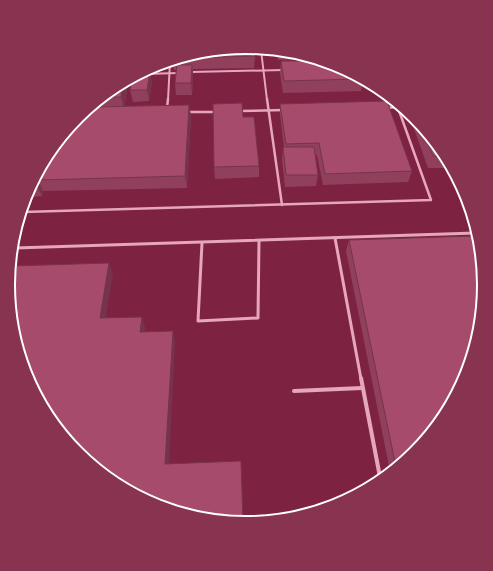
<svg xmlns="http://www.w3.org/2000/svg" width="493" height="571" font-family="Signika,sans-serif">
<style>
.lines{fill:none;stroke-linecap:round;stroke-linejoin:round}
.service-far3{stroke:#e6a6be;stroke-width:2}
.service-far2{stroke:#e6a6be;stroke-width:2.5}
.service-far1{stroke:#e6a6be;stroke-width:3}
.service{stroke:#e6a6be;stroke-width:4}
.wall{fill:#90405d}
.shaded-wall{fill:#75344c}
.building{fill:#a74b6c;stroke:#75344c}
.rim{fill:none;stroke:#fff;stroke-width:2}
</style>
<rect width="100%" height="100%" fill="#7e2242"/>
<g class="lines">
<!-- service-far3 -->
<g class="service-far3">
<polyline points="261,50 267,100"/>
<polyline points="191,72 283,70"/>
<polyline points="143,74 179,73"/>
<polyline points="168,100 170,62"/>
</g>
<!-- service-far2 -->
<g class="service-far2">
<polyline points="267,99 282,205"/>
<polyline points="167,108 168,99"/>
<polyline points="386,108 398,107"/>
<polyline points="240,111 284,110"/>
<polyline points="188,112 216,112"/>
<polyline points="23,212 431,200 397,105"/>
</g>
<!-- service-far1 -->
<g class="service-far1">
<polyline points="335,238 361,379"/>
<polyline points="202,243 198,321 258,318 259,241"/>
<polyline points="15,248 475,233"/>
</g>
<!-- service -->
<g class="service">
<polyline points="361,378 380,477"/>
<polyline points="294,391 362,388"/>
</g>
</g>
<!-- wall -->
<g class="wall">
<polygon points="247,47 255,56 254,68 193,69 193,76 192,95 176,95 175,83 176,70 174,70 172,62"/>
<polygon points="277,53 309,59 278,60"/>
<polygon points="281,61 338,65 363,82 361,91 283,93 280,73"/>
<polygon points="152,82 149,101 133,102 130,90"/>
<polygon points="125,85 127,90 124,106 189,105 191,116 187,188 43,191 42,196 26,197 26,194 78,117"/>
<polygon points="280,104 412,171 408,182 323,185 317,155 315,155 318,175 316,186 285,187 282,159 283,147 284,147 280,115"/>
<polygon points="408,112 415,117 449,168 428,168"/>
<polygon points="243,117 259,166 259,177 215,179 214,167"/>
<polygon points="349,240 415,454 390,471 346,251"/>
</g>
<!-- shaded-wall -->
<g class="shaded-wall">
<polygon points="192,65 193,76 192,95 191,83"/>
<polygon points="150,71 152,82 149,101 147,90"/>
<polygon points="125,85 127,90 124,109 121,97 122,87"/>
<polygon points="189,105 191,116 187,188 185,176"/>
<polygon points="38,180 43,191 42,196 36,185"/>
<polygon points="109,263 113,274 104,328 100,318"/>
<polygon points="142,317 145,327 144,342 140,332"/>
<polygon points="173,331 175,341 169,470 165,464"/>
</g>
<!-- building -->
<g class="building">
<polygon points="247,47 254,48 255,56 193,58"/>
<polygon points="281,61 315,61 338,65 359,79 284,81"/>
<polygon points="177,65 192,65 191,83 175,83"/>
<polygon points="147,71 150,71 147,90 130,90 132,81"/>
<polygon points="122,87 121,97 107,97"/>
<polygon points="387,101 412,171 325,174 319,143 286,144 280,104"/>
<polygon points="242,103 243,117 254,117 259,166 214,167 213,104"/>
<polygon points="189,105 185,176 38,180 36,185 32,185 78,117 93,107"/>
<polygon points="421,126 441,156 433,156"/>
<polygon points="283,147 314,147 318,175 286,175"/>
<polygon points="475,236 485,286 467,377 415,454 396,467 349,240"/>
<polygon points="109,263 100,318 142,317 140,332 173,331 165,464 241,461 243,523 155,506 78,454 26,377 8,285 12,266"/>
</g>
<!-- crop -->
<path d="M0 0H493V571H0ZM15 285a231 231 0 1 1 462 0a231 231 0 1 1-462 0Z" fill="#883451" fill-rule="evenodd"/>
<path class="rim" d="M15 285a231 231 0 1 1 462 0a231 231 0 1 1-462 0Z"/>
</svg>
